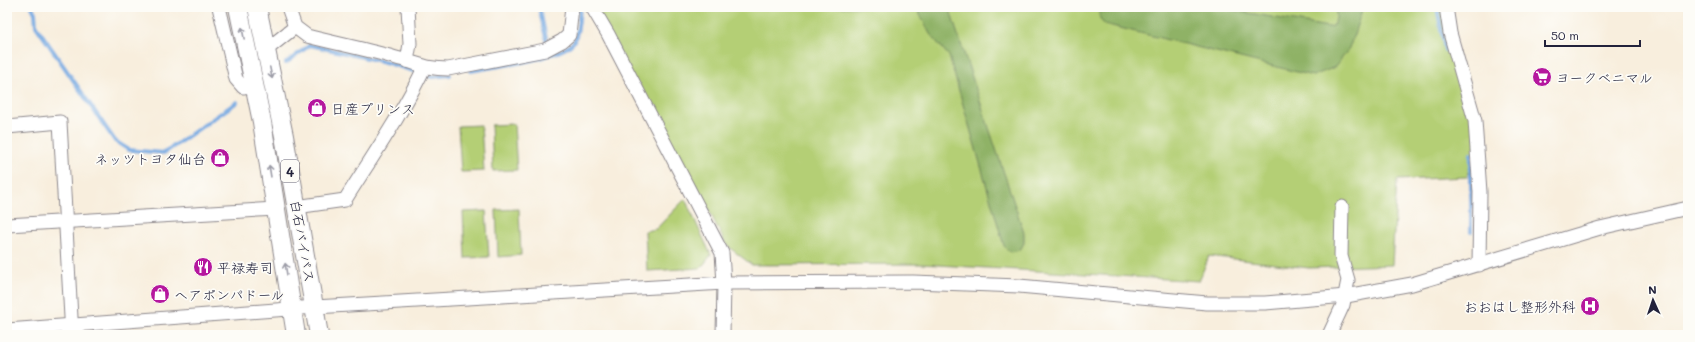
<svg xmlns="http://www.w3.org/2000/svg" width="1695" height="342" font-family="Mali,'Klee One',sans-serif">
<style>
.green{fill:#b4cf74;stroke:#6b7858}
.forest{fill:#8fb266;stroke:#586a50}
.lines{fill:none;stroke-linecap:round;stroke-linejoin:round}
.stream{stroke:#74a8e1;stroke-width:4}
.minor-casing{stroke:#8d888c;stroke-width:15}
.highway-casing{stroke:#8d888c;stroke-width:20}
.minor{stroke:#fff;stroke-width:13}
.highway{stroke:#fff;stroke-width:18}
.oneway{stroke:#9c9ca7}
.labels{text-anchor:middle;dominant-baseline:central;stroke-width:3.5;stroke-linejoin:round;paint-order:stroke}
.shield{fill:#fdfcf7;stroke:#646373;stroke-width:1}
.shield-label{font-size:13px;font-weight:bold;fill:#22223b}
.poi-label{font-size:14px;fill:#22223b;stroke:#fdfcf7;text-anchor:start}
.street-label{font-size:14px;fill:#22223b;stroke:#fdfcf7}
</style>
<rect width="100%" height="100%" fill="#fdfcf7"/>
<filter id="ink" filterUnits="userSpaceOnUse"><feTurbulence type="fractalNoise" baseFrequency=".025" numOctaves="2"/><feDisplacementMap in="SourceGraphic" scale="8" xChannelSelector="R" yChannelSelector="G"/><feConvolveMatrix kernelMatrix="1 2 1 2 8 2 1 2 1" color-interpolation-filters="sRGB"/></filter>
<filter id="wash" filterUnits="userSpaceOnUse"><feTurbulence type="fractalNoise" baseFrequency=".012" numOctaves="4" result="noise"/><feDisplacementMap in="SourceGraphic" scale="16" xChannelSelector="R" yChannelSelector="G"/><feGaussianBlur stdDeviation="0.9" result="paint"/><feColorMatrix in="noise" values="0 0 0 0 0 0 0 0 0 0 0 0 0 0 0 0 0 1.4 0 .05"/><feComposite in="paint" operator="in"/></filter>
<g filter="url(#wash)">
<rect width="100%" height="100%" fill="#f8eedd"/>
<!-- green -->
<g class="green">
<polygon points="592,7 1446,7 1477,141 1467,177 1397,180 1392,265 1309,268 1209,256 1199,281 922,264 752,265 726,245 705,202 658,128"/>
<polygon points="514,124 517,170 493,171 491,125"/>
<polygon points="481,125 484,171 461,172 458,126"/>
<polygon points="685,199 711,255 701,268 647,271 645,231 656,229"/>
<polygon points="519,209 521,255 498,257 496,210"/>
<polygon points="486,211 489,257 465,258 463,212"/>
</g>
<!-- forest -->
<g class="forest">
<polygon points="916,7 952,7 950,9 954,23 1024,233 1024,243 1020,250 1010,252 1004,246 949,56 930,34"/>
<path d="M1100,7H1215L1328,27L1333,26L1336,19V7H1363L1349,49L1335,67L1313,76L1104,24C1099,19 1098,14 1100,7Z"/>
</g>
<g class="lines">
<!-- stream -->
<g class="stream">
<polyline points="32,7 35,13 36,26 115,141 129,150 164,153 237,102"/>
<polyline points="539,7 548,47"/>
<polyline points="1437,7 1445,50"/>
<polyline points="286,63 310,45 385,62 432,77 450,75"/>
<path d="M471,71C492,67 563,59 574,41C579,32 579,17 580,7"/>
<polyline points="1471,232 1471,154"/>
</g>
</g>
</g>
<g filter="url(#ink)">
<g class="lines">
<defs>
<g id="minor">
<polyline points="219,7 236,79 243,87 254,85"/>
<path d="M288,7L295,27L307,36C338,44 370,50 400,59C420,64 426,69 448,69L545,50L562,41L569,35L572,7"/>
<polyline points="592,7 608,34 722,253 724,283 723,335"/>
<polyline points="1446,7 1450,33 1475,121 1480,192 1479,265"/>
<polyline points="266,50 295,27"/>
<polyline points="407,61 410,44 408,7"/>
<polyline points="7,127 60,122 72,335"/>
<path d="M296,207L345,200C372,157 402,114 424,68"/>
<polyline points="7,225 276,209"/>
<polyline points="7,330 315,307 724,283 913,282 1019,286 1207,303 1265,303 1346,296 1412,284 1600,228 1688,208"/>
<polyline points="1329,335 1343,305 1348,280 1341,256 1342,207"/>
</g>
<g id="highway">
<polyline points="238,7 262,122 296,335"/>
<polyline points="257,7 284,136 319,335"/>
</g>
</defs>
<!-- minor casing -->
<use href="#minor" class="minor-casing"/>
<!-- highway casing -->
<use href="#highway" class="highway-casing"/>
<!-- minor -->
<use href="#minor" class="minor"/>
<!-- highway -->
<use href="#highway" class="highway"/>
</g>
<!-- one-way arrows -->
<defs><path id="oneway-shaft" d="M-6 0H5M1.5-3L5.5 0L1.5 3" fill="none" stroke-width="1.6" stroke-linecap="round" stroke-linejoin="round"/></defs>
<g class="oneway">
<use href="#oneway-shaft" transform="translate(243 33) rotate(-101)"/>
<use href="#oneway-shaft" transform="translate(271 73) rotate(78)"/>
<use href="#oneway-shaft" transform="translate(270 171) rotate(-99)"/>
<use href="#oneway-shaft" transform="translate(286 269) rotate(-99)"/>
</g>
</g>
<!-- icons -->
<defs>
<symbol id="supermarket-disc" viewBox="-11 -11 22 22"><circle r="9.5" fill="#b5179e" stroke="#fdfcf7"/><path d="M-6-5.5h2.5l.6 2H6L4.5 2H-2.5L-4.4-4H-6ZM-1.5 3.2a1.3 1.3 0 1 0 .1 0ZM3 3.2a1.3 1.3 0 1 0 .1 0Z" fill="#fff"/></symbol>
<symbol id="shop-disc" viewBox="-11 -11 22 22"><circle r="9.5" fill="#b5179e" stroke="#fdfcf7"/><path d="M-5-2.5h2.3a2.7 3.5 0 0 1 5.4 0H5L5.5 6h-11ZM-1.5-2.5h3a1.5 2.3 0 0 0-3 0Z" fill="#fff"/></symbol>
<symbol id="restaurant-disc" viewBox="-11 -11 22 22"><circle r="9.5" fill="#b5179e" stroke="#fdfcf7"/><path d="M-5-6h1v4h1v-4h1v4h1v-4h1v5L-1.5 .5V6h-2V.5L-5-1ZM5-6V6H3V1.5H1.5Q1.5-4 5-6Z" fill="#fff"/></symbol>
<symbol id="hospital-disc" viewBox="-11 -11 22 22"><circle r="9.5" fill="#b5179e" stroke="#fdfcf7"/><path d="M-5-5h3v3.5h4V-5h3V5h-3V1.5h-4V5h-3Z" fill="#fff"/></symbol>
</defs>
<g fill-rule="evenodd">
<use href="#supermarket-disc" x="1531" y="66" width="22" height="22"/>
<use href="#shop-disc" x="306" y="97" width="22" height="22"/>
<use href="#shop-disc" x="209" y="147" width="22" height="22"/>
<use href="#restaurant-disc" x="192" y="256" width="22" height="22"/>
<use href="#shop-disc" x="149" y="283" width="22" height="22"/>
<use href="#hospital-disc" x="1579" y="295" width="22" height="22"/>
</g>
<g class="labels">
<!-- shield labels -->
<rect class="shield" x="281" y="160" width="18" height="22" rx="3"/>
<g class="shield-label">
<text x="290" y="171">4</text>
</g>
<!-- poi labels -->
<g class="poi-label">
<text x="1556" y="77">ヨークベニマル</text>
<text x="331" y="108">日産プリンス</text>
<text x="206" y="158" text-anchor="end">ネッツトヨタ仙台</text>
<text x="217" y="267">平禄寿司</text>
<text x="174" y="294">ヘアポンパドール</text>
<text x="1576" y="306" text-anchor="end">おおはし整形外科</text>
</g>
<!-- street labels -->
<g class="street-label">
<text transform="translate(303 241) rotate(80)">白石バイパス</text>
</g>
</g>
<!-- margin -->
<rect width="1695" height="342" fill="none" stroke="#fdfcf7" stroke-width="24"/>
<!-- north arrow -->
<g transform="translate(1653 300) rotate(357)" stroke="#fdfcf7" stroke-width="3" paint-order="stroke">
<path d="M0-3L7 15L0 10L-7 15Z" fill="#22223b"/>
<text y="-6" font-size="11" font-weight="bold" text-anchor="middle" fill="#22223b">N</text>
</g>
<!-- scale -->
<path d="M1545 40v6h95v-6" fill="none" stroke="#22223b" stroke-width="2"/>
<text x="1551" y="40" font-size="12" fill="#22223b" stroke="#fdfcf7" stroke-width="3" paint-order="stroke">50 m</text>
</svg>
